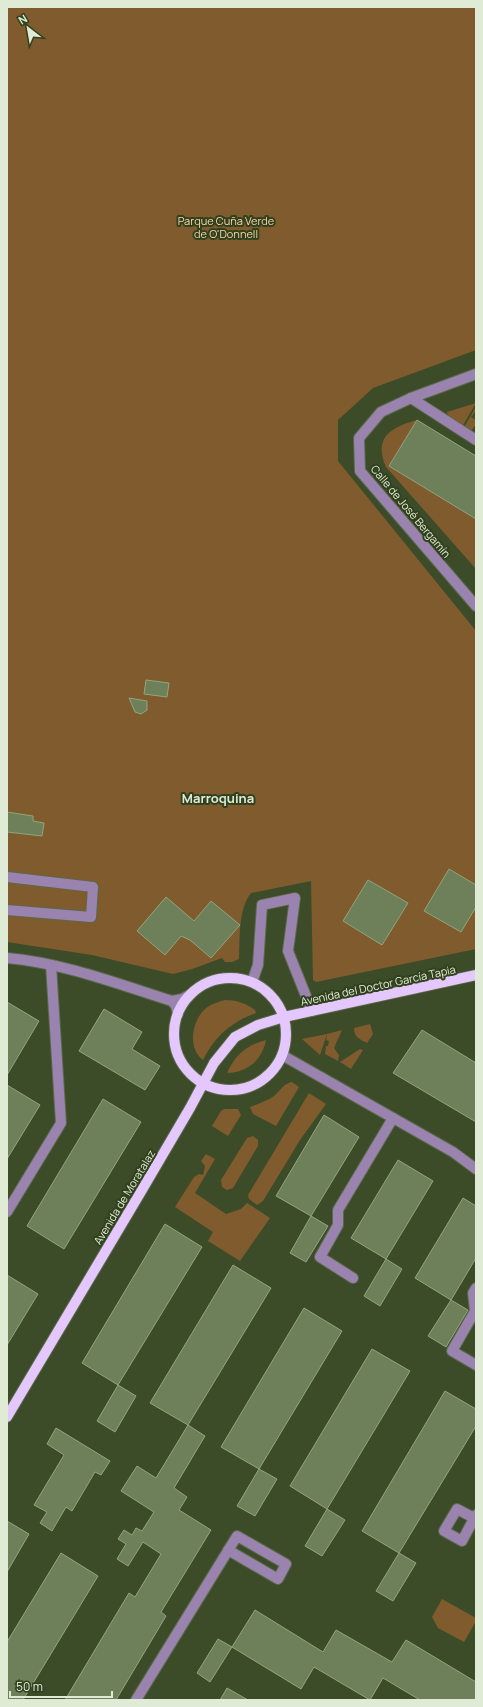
<svg xmlns="http://www.w3.org/2000/svg" width="483" height="1707" font-family="Manrope,sans-serif">
<style>
.green{fill:#805b2e}
.building{fill:#6d805a;stroke:#91a57e}
.lines{fill:none;stroke-linecap:round;stroke-linejoin:round}
.minor-casing{stroke:#5a6948;stroke-width:12}
.major-casing{stroke:#5a6948;stroke-width:12}
.minor{stroke:#9a83ae;stroke-width:10}
.major{stroke:#e4c7fc;stroke-width:10}
.labels{text-anchor:middle;dominant-baseline:central;stroke-width:4;stroke-linejoin:round;paint-order:stroke}
.park-label{font-size:11px;fill:#fcd4a7;stroke:#31411e}
.street-label{font-size:11px;fill:#e0ebd6;stroke:#31411e}
.quarter-label{font-size:13px;font-weight:bold;fill:#e0ebd6;stroke:#31411e}
</style>
<rect width="100%" height="100%" fill="#3c4c29"/>
<!-- green -->
<g class="green">
<path d="M7,7H476V350L373,388L338,420V461L476,631V949L316,982L313,980L311,881L251,893C238,910 240,938 239,959L232,962H225L222,958L192,969L173,974L92,955L7,942Z"/>
<polygon points="476,403 462,427 448,417 447,412"/>
<polygon points="476,407 476,411 471,417 476,420 476,424 470,433 463,429"/>
<path d="M417,420L389,466L476,519V569L386,467C373,438 391,427 417,420Z"/>
<path d="M225,1000C237,1000 245,1003 255,1010L256,1013C231,1022 215,1036 203,1060C187,1048 192,1021 205,1009C211,1004 218,1002 225,1000Z"/>
<path d="M370,1024L373,1034L367,1043C359,1039 354,1037 354,1028Z"/>
<polygon points="342,1030 334,1048 339,1055 338,1061 325,1054 326,1046 328,1046 329,1041 326,1040 327,1034"/>
<polygon points="327,1034 320,1055 302,1039"/>
<path d="M266,1040C262,1060 248,1072 227,1073C235,1055 247,1045 266,1040Z"/>
<polygon points="360,1049 363,1050 351,1069 340,1062"/>
<path d="M292,1082L299,1087L276,1126L253,1114L250,1107C258,1104 267,1101 274,1096C280,1091 284,1083 292,1082Z"/>
<polygon points="309,1093 326,1104 300,1140 263,1201 257,1205 249,1199 248,1195"/>
<polygon points="224,1109 238,1109 241,1115 228,1136 212,1126 221,1111"/>
<polygon points="253,1136 258,1140 258,1146 233,1188 227,1190 222,1187 221,1180 247,1138"/>
<polygon points="206,1154 215,1159 195,1193 226,1214 241,1209 247,1203 270,1218 240,1261 208,1241 213,1232 175,1207 194,1177 199,1174 203,1175 205,1166 201,1161"/>
<polygon points="442,1599 476,1618 476,1621 464,1642 438,1628 432,1617"/>
</g>
<!-- building -->
<g class="building">
<polygon points="417,420 476,456 476,519 389,466"/>
<polygon points="146,680 169,683 167,697 144,694"/>
<polygon points="129,698 147,701 147,710 141,714 135,712"/>
<polygon points="7,812 33,816 33,821 44,823 42,836 7,832"/>
<polygon points="449,869 476,885 476,907 461,932 424,911"/>
<polygon points="368,880 408,903 382,945 343,921"/>
<polygon points="166,897 194,921 211,901 240,925 211,958 190,940 181,936 165,955 137,931"/>
<polygon points="7,1002 39,1021 7,1075"/>
<polygon points="104,1009 142,1032 132,1049 160,1066 145,1090 79,1051"/>
<polygon points="422,1030 476,1063 476,1122 393,1073"/>
<polygon points="7,1085 40,1105 7,1159"/>
<polygon points="103,1099 141,1122 64,1249 27,1226"/>
<polygon points="324,1115 359,1137 311,1216 328,1226 306,1262 290,1253 311,1216 276,1196"/>
<polygon points="398,1160 433,1181 386,1259 351,1238"/>
<polygon points="463,1198 476,1206 476,1258 451,1300 415,1278"/>
<polygon points="165,1224 202,1247 118,1385 82,1363"/>
<polygon points="386,1259 402,1269 380,1306 364,1296"/>
<polygon points="233,1265 271,1288 188,1425 150,1403"/>
<polygon points="7,1275 38,1294 7,1345"/>
<polygon points="451,1300 468,1310 446,1347 428,1336"/>
<polygon points="304,1308 342,1331 259,1469 221,1447"/>
<polygon points="372,1349 410,1371 327,1509 290,1486"/>
<polygon points="118,1385 136,1396 115,1432 97,1421"/>
<polygon points="445,1391 476,1409 476,1426 399,1553 416,1563 393,1601 376,1591 399,1553 362,1531"/>
<polygon points="188,1425 205,1436 174,1488 187,1497 179,1510 211,1530 161,1612 166,1616 116,1700 65,1700 129,1593 135,1597 161,1554 143,1542 128,1566 117,1559 126,1544 118,1539 124,1530 132,1535 136,1528 142,1531 154,1512 121,1491 137,1466 156,1478"/>
<polygon points="56,1428 110,1461 101,1475 95,1472 72,1511 66,1507 52,1531 40,1523 47,1512 34,1505 64,1455 47,1444"/>
<polygon points="259,1469 277,1479 255,1516 237,1506"/>
<polygon points="327,1509 345,1520 322,1556 305,1546"/>
<polygon points="7,1521 29,1534 7,1572"/>
<polygon points="61,1553 98,1576 23,1700 7,1700 7,1642"/>
<polygon points="255,1610 323,1652 336,1630 392,1662 406,1640 476,1682 476,1700 420,1700 383,1678 370,1700 314,1667 301,1689 232,1647 210,1682 197,1673 218,1639 232,1647"/>
<polygon points="227,1688 248,1700 220,1700"/>
</g>
<g class="lines">
<defs>
<g id="minor">
<polyline points="476,374 411,398 381,412 359,438 360,471 476,606"/>
<polyline points="411,398 476,440"/>
<polyline points="7,877 93,887 91,917 7,910"/>
<path d="M7,958C64,963 118,984 172,1001L176,1006L178,1014"/>
<polyline points="252,982 258,965 262,905 295,898 288,951 312,1011"/>
<polyline points="172,1001 182,999 191,994"/>
<polyline points="282,1055 453,1152 476,1169"/>
<polyline points="7,1212 61,1123 51,965"/>
<polyline points="353,1278 320,1257 338,1225 338,1210 393,1118"/>
<polyline points="476,1288 473,1293 475,1311 452,1351 476,1365"/>
<polyline points="474,1518 457,1509 444,1531 462,1541 476,1515"/>
<polyline points="136,1700 237,1536 286,1564 278,1579 228,1550"/>
</g>
<g id="major">
<circle cx="230" cy="1034" r="56"/>
<polyline points="7,1417 139,1195 190,1108 214,1063 235,1037 258,1025 284,1017 476,975"/>
</g>
</defs>
<!-- minor casing -->
<use href="#minor" class="minor-casing"/>
<!-- major casing -->
<use href="#major" class="major-casing"/>
<!-- minor -->
<use href="#minor" class="minor"/>
<!-- major -->
<use href="#major" class="major"/>
</g>
<g class="labels">
<!-- park labels -->
<g class="park-label">
<text x="226" y="220">Parque Cuña Verde<tspan x="226" dy="13">de O'Donnell</tspan></text>
</g>
<!-- street labels -->
<g class="street-label">
<text transform="translate(411 511) rotate(50)">Calle de José Bergamín</text>
<text transform="translate(378 985) rotate(-12)">Avenida del Doctor García Tapia</text>
<text transform="translate(124 1197) rotate(-59)">Avenida de Moratalaz</text>
</g>
<!-- quarter labels -->
<g class="quarter-label">
<text x="218" y="798">Marroquina</text>
</g>
</g>
<!-- border -->
<rect width="483" height="1707" fill="none" stroke="#e0ebd6" stroke-width="16"/>
<!-- north arrow -->
<g transform="translate(28 28) rotate(329)" stroke="#31411e" stroke-width="3" paint-order="stroke">
<path d="M0-3L7 15L0 10L-7 15Z" fill="#e0ebd6"/>
<text y="-6" font-size="11" font-weight="bold" text-anchor="middle" fill="#e0ebd6">N</text>
</g>
<!-- scale -->
<path d="M10 1691v6h102v-6" fill="none" stroke="#e0ebd6" stroke-width="2"/>
<text x="16" y="1691" font-size="12" fill="#e0ebd6" stroke="#31411e" stroke-width="3" paint-order="stroke">50 m</text>
</svg>
